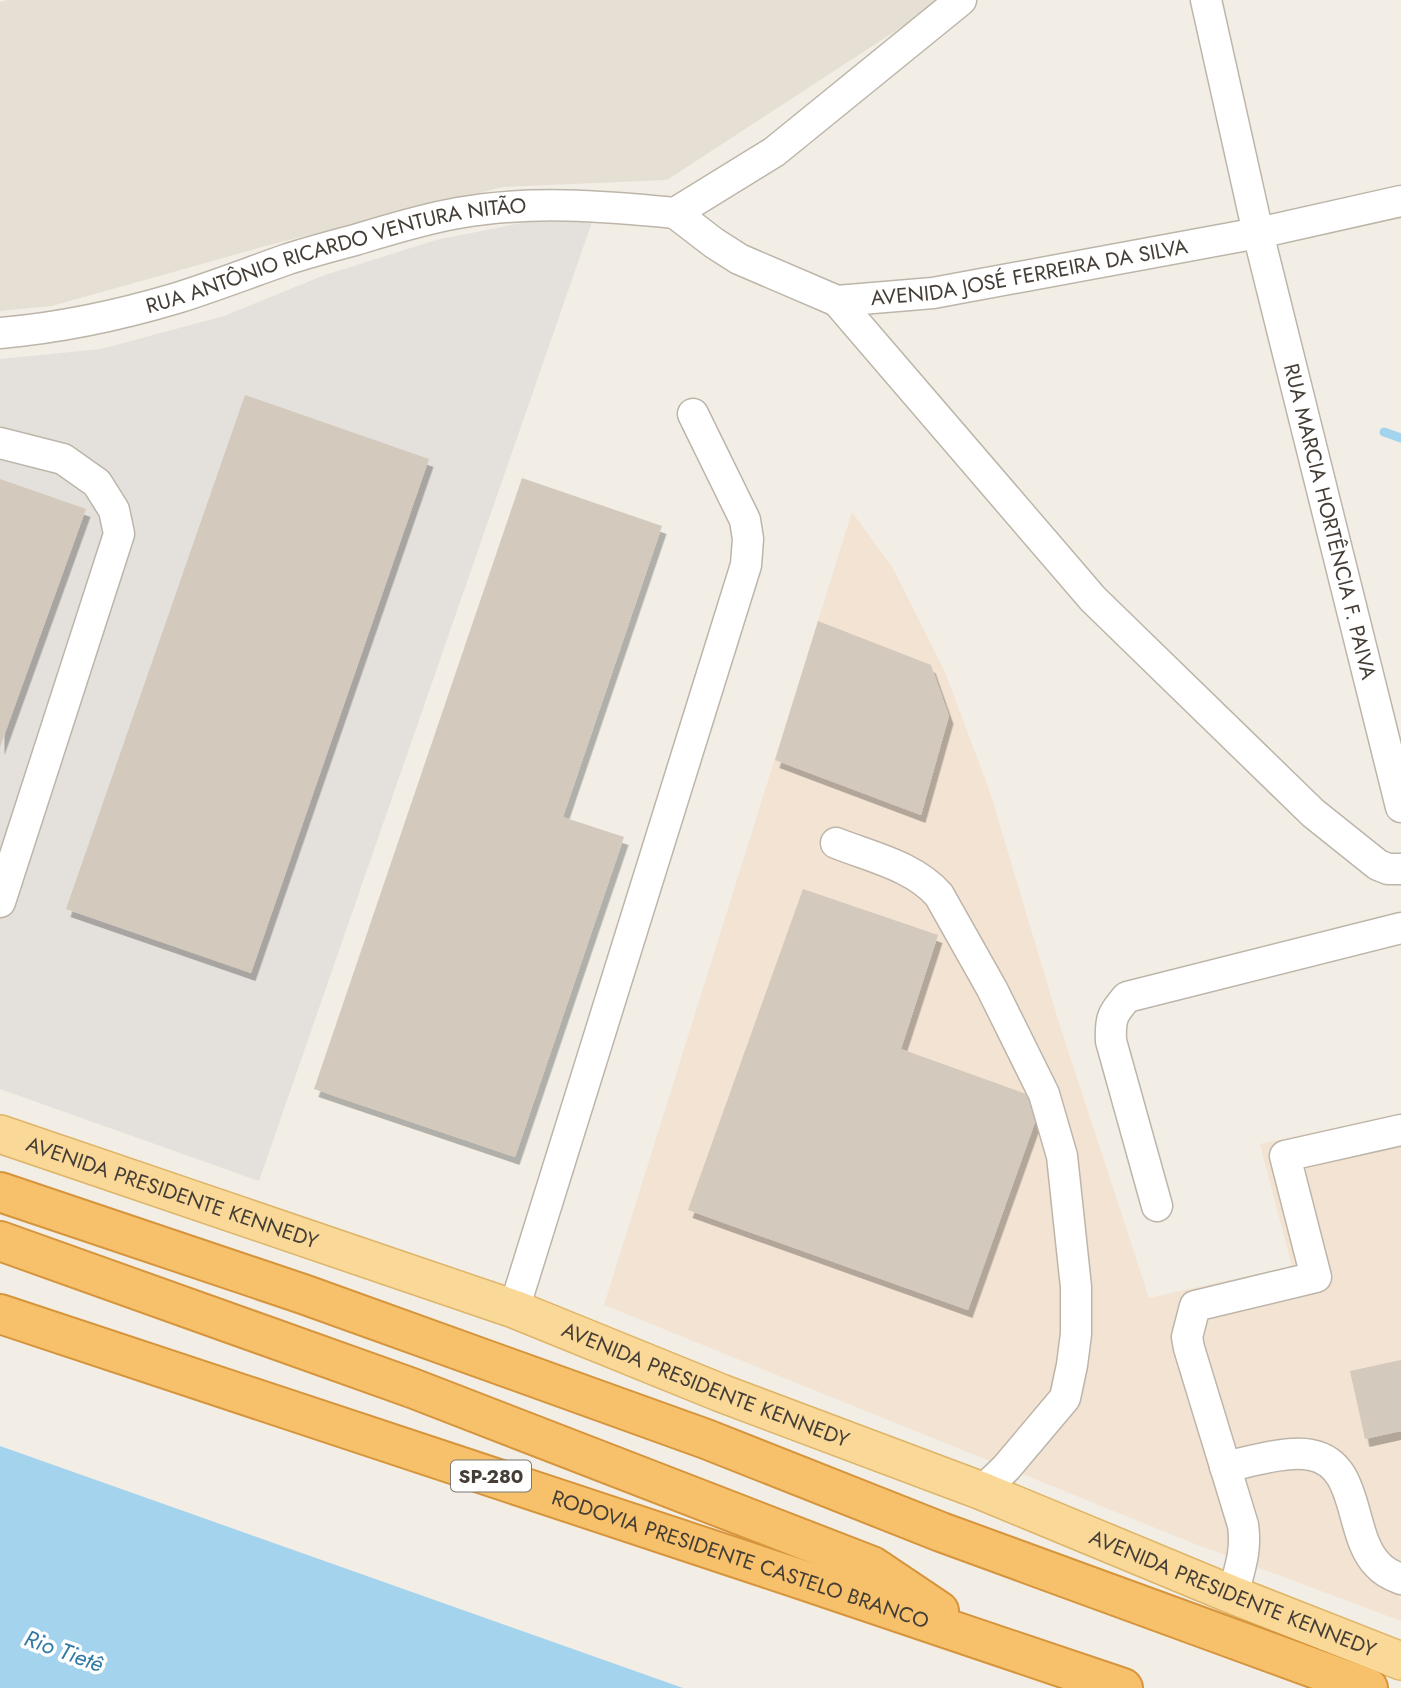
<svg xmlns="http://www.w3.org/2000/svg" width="1401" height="1688" font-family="Jost,sans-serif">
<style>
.residential{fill:#e6dfd4}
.commercial{fill:#f3e3d2}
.industrial{fill:#e4e0db}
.water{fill:#a4d3ed}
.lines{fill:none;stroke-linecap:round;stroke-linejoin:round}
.stream{stroke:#a4d3ed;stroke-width:9}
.building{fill:#d3c9bc;filter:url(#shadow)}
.minor-casing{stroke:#bdb5a9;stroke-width:33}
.major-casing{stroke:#deb468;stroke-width:40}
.highway-casing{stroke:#d6953c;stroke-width:42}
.minor{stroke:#fff;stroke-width:30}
.major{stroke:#f9d898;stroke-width:37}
.highway{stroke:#f7c16c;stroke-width:38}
.labels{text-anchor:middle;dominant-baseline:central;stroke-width:7;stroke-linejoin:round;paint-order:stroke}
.shield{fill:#fff;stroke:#7d7872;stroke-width:2}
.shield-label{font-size:19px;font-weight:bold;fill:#453e36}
.street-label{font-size:21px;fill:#453e36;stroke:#fff}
.water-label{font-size:23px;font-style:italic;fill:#327aa3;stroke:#fff}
</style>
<defs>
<filter id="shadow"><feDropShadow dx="4.5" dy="8" stdDeviation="0" flood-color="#0004"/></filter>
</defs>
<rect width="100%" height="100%" fill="#f2eee6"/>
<!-- residential -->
<polygon class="residential" points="7,0 943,0 667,180 503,187 273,244 52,306 0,311 0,2"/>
<!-- commercial -->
<polygon class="commercial" points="852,512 892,567 945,672 990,792 1060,1026 1149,1298 1292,1266 1260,1144 1401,1113 1401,1621 1195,1544 604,1305"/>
<!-- industrial -->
<polygon class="industrial" points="526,222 592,222 259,1181 0,1089 0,359 101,349 224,316 322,276 436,240"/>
<!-- water -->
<polygon class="water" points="0,1446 683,1688 0,1688"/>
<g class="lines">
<!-- stream -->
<polyline class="stream" points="1384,432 1401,438"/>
</g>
<!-- building -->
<g class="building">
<polygon points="245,395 429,459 251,973 66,909"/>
<polygon points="522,478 662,526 563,817 624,837 515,1157 314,1089"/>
<polygon points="0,479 86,509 0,747"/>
<polygon points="818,621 931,665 949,716 921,815 775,760"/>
<polygon points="803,889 938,935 901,1049 1043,1100 968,1310 688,1210"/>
<polygon points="1401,1360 1401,1431 1365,1439 1350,1371"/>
</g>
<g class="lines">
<defs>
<g id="minor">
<path id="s1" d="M1206,0L1258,233L1401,807"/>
<path id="s2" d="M675,213L714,243L739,259L837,301L933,293L1258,233L1401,201"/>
<polyline points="675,213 774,152 961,0"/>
<polyline points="837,301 1093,599 1313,813 1378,865 1388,869 1401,869"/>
<path id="s3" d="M0,333C59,328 120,315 177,298C215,286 251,272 288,259C310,252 332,246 355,240C388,230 423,219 458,213C530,200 603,206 675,213"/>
<polyline points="0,443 63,459 97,483 114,510 119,534 0,902"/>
<path d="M836,843C871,857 914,866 939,895L992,989L1044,1094L1062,1156L1076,1287V1334L1072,1365L1065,1398L1006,1468L982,1491"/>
<path d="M1157,1206L1111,1041C1110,1019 1112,1014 1127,997L1401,928"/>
<polyline points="514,1309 746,565 748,539 745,520 693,414"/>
<path d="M1225,1467C1249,1462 1287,1450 1311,1455C1361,1464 1348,1536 1378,1565C1384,1572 1393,1576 1401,1579"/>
<path d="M1233,1595C1239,1570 1247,1552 1243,1525L1189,1348L1187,1337L1195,1306L1316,1277L1285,1156L1401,1130"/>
</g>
<g id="major">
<path id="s4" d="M0,1134L514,1309L721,1393L982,1491L1233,1595L1401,1661"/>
</g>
<g id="highway">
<polyline points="0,1192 303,1294 706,1439 941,1532 1368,1688"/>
<polyline points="0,1241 412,1388 872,1566 939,1611"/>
<path id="s5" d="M0,1314L800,1579L1123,1688"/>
</g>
</defs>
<!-- minor casing -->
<use href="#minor" class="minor-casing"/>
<!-- major casing -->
<use href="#major" class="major-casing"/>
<!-- highway casing -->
<use href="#highway" class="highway-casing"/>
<!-- minor -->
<use href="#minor" class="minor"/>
<!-- major -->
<use href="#major" class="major"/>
<!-- highway -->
<use href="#highway" class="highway"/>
</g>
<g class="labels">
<!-- shield labels -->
<rect class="shield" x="451" y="1460.5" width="80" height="31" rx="5"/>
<g class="shield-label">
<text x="491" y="1476">SP-280</text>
</g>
<!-- street labels -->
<g class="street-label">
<text stroke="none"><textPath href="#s3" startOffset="346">RUA ANTÔNIO RICARDO VENTURA NITÃO</textPath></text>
<text stroke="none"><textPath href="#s2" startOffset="380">AVENIDA JOSÉ FERREIRA DA SILVA</textPath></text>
<text stroke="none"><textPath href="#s1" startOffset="536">RUA MARCIA HORTÊNCIA F. PAIVA</textPath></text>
<text stroke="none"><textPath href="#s4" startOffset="182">AVENIDA PRESIDENTE KENNEDY</textPath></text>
<text stroke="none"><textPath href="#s4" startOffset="749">AVENIDA PRESIDENTE KENNEDY</textPath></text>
<text stroke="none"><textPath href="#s5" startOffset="780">RODOVIA PRESIDENTE CASTELO BRANCO</textPath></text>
<text stroke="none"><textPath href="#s4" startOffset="1316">AVENIDA PRESIDENTE KENNEDY</textPath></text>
</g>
<!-- water labels -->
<g class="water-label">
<text transform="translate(64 1651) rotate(20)">Rio Tietê</text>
</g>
</g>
</svg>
